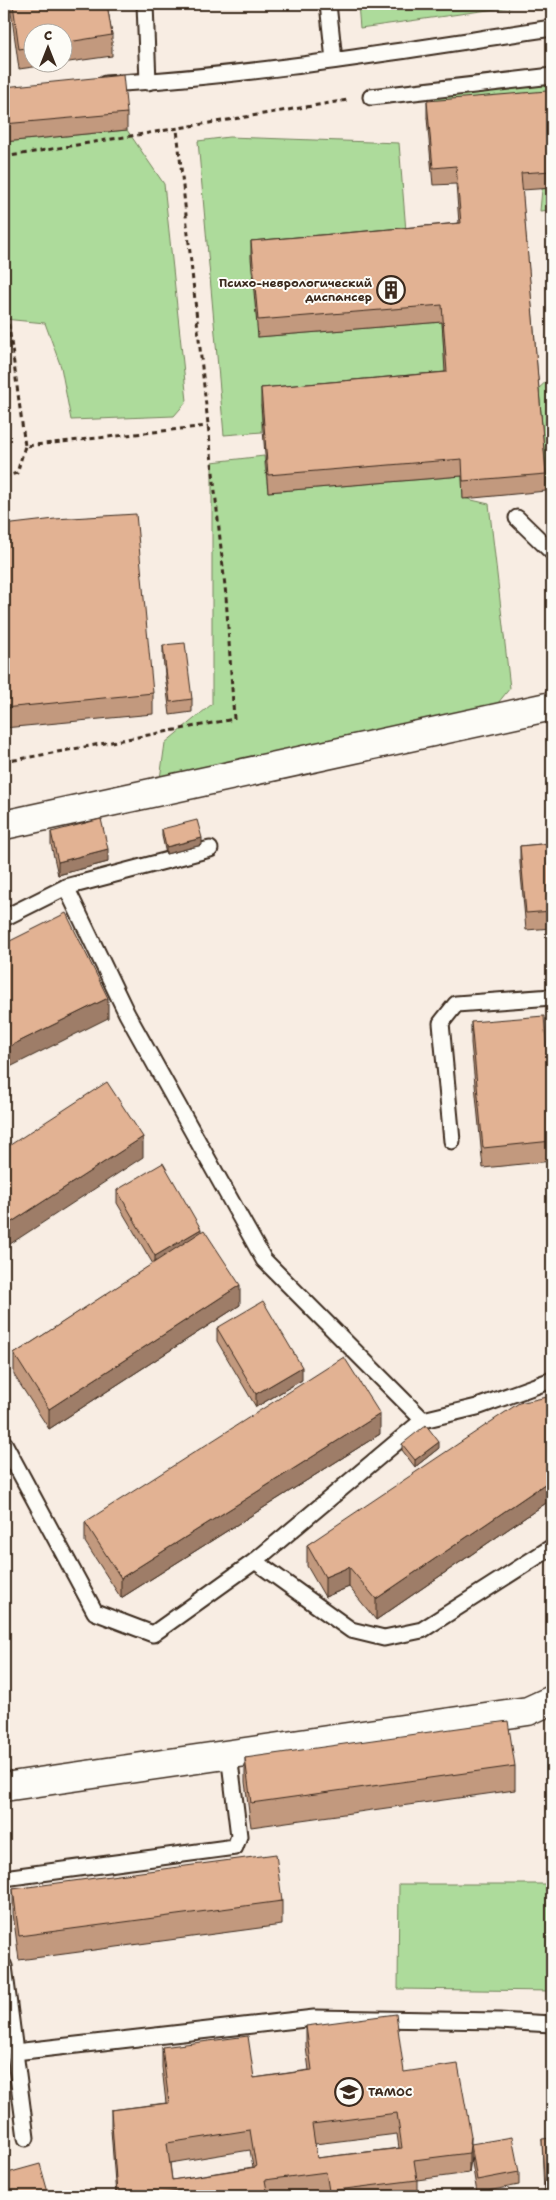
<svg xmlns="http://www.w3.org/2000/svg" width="556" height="2200" font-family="'Shantell Sans',sans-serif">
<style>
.green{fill:#addb9b;stroke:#74825c}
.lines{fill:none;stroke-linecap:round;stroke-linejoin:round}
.lane-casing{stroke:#3b2a1e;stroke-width:19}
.street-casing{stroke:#3b2a1e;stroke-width:31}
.path{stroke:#3b2a1e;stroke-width:3;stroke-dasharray:5 4;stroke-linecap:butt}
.lane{stroke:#fdfcf7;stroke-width:15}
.street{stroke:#fdfcf7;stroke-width:28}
.wall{fill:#c2997e;stroke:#3b2a1e;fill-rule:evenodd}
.shaded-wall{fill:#9e7d67;stroke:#3b2a1e}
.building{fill:#e2b293;stroke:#3b2a1e;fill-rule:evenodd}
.labels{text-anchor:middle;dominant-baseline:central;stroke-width:4;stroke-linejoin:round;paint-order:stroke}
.poi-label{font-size:12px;font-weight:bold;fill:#3b2a1e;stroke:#fdfcf7;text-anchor:end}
</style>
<rect width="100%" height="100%" fill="#f8ede3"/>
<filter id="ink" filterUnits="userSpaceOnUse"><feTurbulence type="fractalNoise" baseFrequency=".02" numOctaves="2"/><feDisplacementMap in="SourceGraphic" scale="10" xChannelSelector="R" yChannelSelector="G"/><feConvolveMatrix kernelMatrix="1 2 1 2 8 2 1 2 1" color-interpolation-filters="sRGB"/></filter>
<g filter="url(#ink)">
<!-- green -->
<g class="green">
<polygon points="358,4 531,4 360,28"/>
<polygon points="552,84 552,171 427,118 436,98"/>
<polygon points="127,130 164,184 187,401 174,416 71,420 61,367 45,323 4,319 4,142"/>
<polygon points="229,137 399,143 407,244 257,337 442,322 447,389 261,405 262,432 224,435 198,141"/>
<polygon points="552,188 552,210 540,211 542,189"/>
<polygon points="552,376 552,491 546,491 537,390"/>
<polygon points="264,456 268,492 462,476 463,498 489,504 510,688 494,708 160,779 165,743 212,704 212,462"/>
<polygon points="399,1884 552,1884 552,1991 398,1989"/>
</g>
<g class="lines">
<defs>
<g id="lane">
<polyline points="145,4 148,82"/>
<polyline points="328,4 334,60"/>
<path d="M105,84C255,76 404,50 552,28"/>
<polyline points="371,97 552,76"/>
<polyline points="517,518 552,552"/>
<polyline points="66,887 210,849"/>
<polyline points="4,918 66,887 127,1014 264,1260 423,1420"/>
<polyline points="452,1141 441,1023 456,1004 552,997"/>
<polyline points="4,1443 95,1612 153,1634 255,1561 423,1420 477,1407 552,1380"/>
<polyline points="255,1561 351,1630 384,1638 422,1630 552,1547"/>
<polyline points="4,1878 235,1847 239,1836 229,1754"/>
<polyline points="4,1966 26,2138"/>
<polyline points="15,2052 314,2018 499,2021 552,2024"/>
</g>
<g id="street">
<polyline points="4,825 552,706"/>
<polyline points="4,1787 528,1711 552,1700"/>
</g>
</defs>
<!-- lane casing -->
<use href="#lane" class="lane-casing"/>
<!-- street casing -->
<use href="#street" class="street-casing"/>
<!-- path -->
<g class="path">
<polyline points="4,157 348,100"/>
<polyline points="4,319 8,319 25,446 208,426"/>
<polyline points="4,477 17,473 25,446"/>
<polyline points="4,762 234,719 226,596 177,129"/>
</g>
<!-- lane -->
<use href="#lane" class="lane"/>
<!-- street -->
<use href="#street" class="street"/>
</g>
<!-- wall -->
<g class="wall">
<path d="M10,4H107L112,35V56L19,69ZM32,32H62V62H32Z"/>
<polygon points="4,87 127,113 127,130 4,142"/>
<polygon points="427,101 552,154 552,188 522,190 546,474 546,491 463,499 462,476 268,492 261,405 261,388 445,372 442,322 258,337 251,258 251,241 459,223 456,184 433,185 427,118"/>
<polygon points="4,525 153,693 153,714 4,728"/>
<polygon points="163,645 192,699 192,712 170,715 163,658"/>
<polygon points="162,829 202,845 166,854 162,836"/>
<polygon points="51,832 108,862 58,875 51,844"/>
<polygon points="552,843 552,928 526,930 520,863 520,846"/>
<polygon points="471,1022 549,1077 552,1076 552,1161 483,1168 471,1043"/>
<polygon points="117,1190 201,1232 240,1305 49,1429 14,1375 14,1354 153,1264 117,1203"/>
<polygon points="217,1328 302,1380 256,1407 217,1341"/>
<polygon points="552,1396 552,1499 376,1620 349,1587 325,1597 307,1566 307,1545"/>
<polygon points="380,1434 121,1598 85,1542 85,1522"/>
<polygon points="402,1444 439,1448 415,1467 402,1450"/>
<polygon points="245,1758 515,1766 515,1790 251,1827 245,1782"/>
<polygon points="13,1889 282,1901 282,1925 19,1960 13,1913"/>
<path d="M306,2026L404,2072L471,2144L519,2172V2185L477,2193L471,2157L469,2173L417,2180V2196H327L326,2192L294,2196H116L111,2130V2110L166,2103L162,2067V2047L254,2078L309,2070L306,2047ZM397,2134L399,2148L317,2158L315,2144ZM250,2150L253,2167L172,2180L170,2163Z"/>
<polygon points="542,2139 552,2196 544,2196"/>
</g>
<!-- shaded-wall -->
<g class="shaded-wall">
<polygon points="202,838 202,845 166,854 166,847"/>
<polygon points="108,849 108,862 58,875 58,862"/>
<polygon points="108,998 108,1018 4,1070 4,1049"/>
<polygon points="143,1137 143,1157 4,1248 4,1227"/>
<polygon points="201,1229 201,1241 155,1268 155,1256"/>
<polygon points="240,1285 240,1305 49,1429 49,1409"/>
<polygon points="302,1367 302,1380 256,1407 256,1394"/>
<polygon points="380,1414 380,1434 121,1598 121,1578"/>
<polygon points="439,1442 439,1448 415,1467 415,1460"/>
<polygon points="552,1479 552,1499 376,1620 376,1599"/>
<polygon points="349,1567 349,1587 325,1597 325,1577"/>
<polygon points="471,2136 471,2157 469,2173 469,2153"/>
</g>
<!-- building -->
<g class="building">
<polygon points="13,4 107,4 112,35 62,43 62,32 32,32 32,47 19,49"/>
<polygon points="123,75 127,113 4,124 4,87"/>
<polygon points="547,91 552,154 552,171 521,173 546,474 463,481 462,459 268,475 261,388 447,372 442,305 258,320 251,241 461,223 456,166 433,168 427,101"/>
<polygon points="136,514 153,693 4,708 4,525 55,519"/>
<polygon points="185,643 192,699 170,702 163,645"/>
<polygon points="101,819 108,849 58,862 51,832"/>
<polygon points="197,820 202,838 166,847 162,829"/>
<polygon points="552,843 552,911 526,913 520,846"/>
<polygon points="66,913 108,998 4,1049 4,944"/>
<polygon points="544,1016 549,1077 552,1076 552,1141 483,1148 471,1022"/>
<polygon points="107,1082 143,1137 4,1227 4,1149"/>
<polygon points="163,1163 201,1229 155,1256 117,1190"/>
<polygon points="204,1230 240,1285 49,1409 14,1354"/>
<polygon points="263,1301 302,1367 256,1394 217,1328"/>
<polygon points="344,1357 380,1414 121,1578 85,1522"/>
<polygon points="552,1396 552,1479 376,1599 349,1567 325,1577 307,1545 519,1403"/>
<polygon points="426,1425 439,1442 415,1460 402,1444"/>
<polygon points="508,1721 515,1766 251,1803 245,1758"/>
<polygon points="276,1854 282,1901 19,1936 13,1889"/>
<path d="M396,2014L404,2072L458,2064L471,2136L469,2153L414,2160L417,2180L329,2191L326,2172L265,2180L268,2196H181L180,2191L141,2196H120L117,2193L111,2110L169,2103L162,2047L248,2036L254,2078L312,2070L306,2026ZM397,2113L402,2148L317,2158L312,2124ZM250,2130L256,2167L172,2180L167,2143Z"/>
<polygon points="512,2137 519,2172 477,2180 471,2144"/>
<polygon points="552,2138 552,2196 545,2196 542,2139"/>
<polygon points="40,2164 49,2196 4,2196 4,2174"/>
</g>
</g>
<!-- icons -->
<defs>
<symbol id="building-ring" viewBox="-11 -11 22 22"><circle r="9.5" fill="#fdfcf7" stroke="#3b2a1e" stroke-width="1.5"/><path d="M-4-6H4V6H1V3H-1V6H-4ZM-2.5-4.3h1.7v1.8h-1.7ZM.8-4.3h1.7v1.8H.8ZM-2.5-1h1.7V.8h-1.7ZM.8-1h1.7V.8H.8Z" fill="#3b2a1e"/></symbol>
<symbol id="school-ring" viewBox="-11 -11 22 22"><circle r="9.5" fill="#fdfcf7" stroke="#3b2a1e" stroke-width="1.5"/><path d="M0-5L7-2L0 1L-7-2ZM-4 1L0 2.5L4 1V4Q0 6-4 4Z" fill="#3b2a1e"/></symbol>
</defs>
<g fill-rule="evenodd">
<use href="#building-ring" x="375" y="274" width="32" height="32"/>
<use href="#school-ring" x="333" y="2076" width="32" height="32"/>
</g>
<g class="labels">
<!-- poi labels -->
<g class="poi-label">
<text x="372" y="283">Психо-неврологический<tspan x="372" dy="14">диспансер</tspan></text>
<text x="368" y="2092" text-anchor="start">ТАМОС</text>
</g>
</g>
<!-- margin -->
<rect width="556" height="2200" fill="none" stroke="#fdfcf7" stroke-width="20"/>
<rect x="10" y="10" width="536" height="2180" fill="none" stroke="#3b2a1e" stroke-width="2" filter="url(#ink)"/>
<!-- north arrow -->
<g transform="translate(48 48)"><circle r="24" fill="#fdfcf7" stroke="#afa8a0"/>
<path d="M0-4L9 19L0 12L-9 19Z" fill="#3b2a1e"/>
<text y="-8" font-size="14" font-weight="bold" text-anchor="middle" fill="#3b2a1e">С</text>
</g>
</svg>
